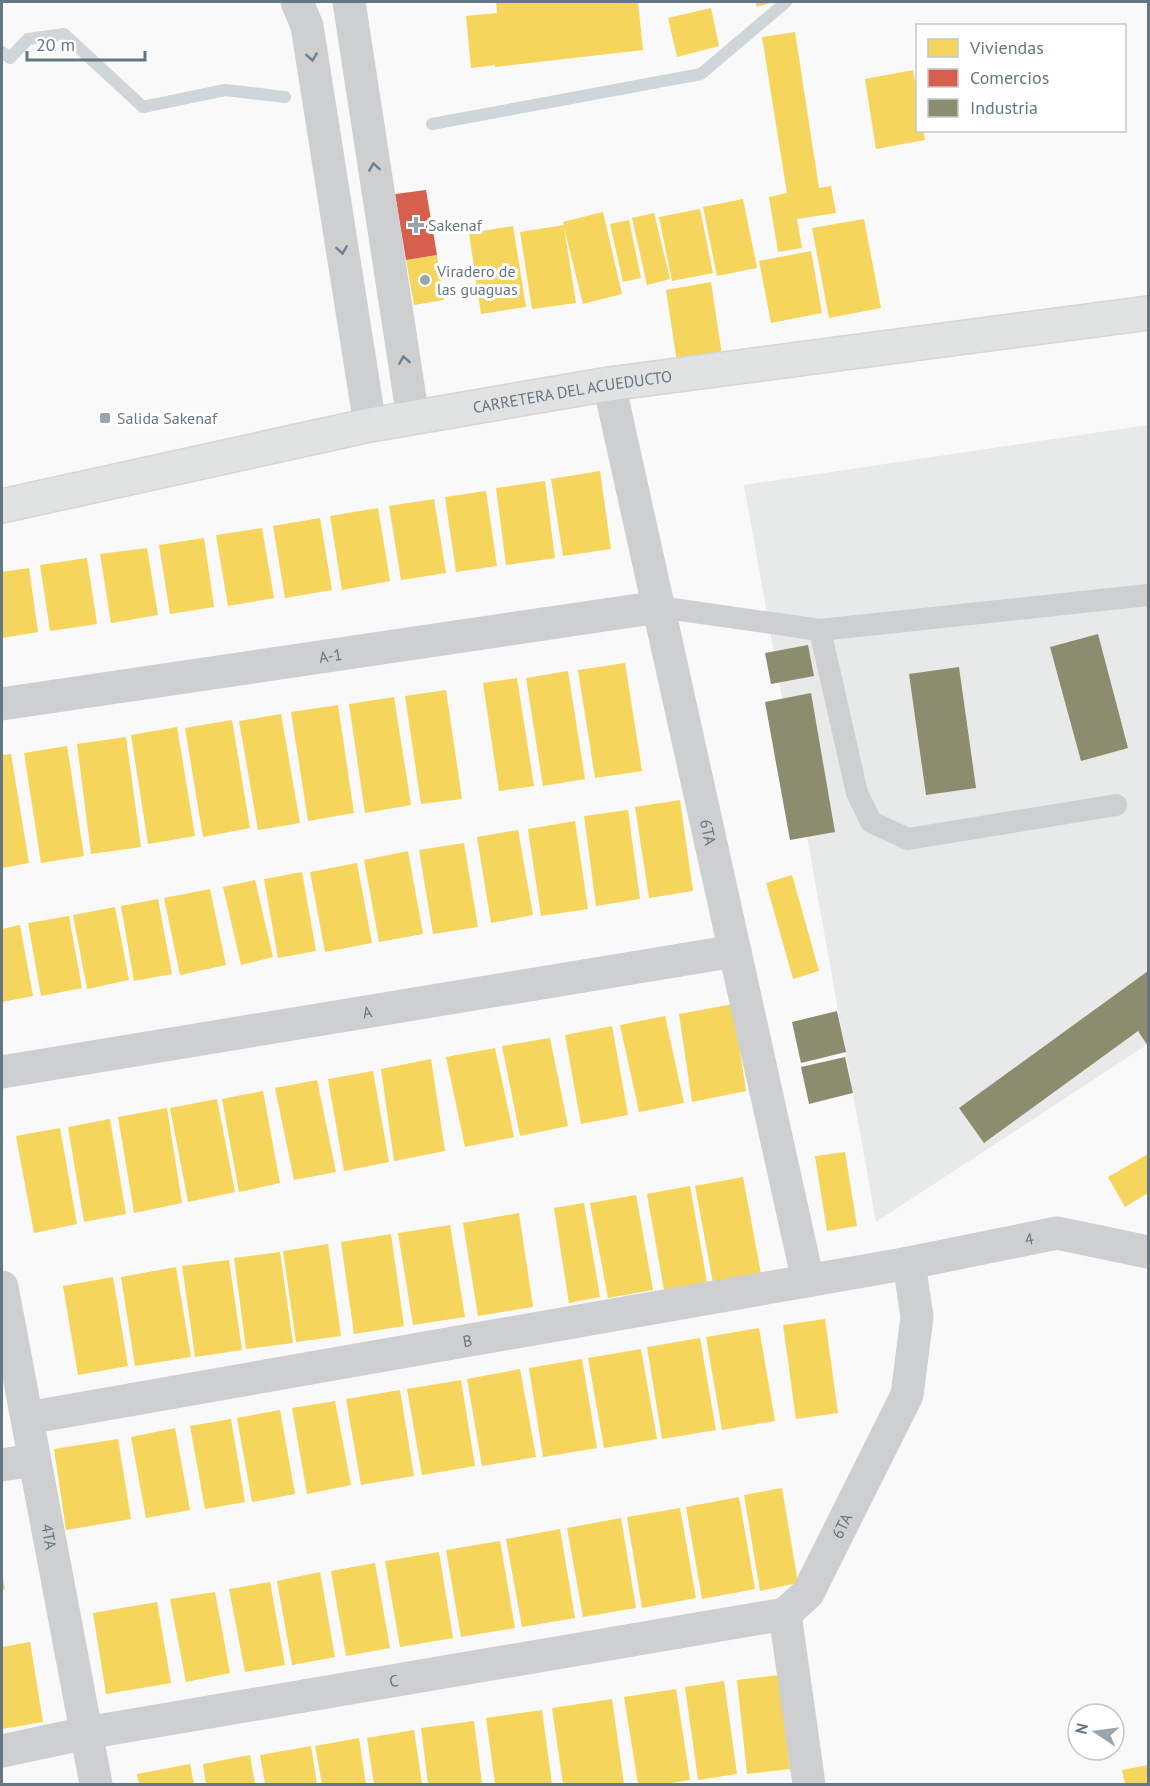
<svg xmlns="http://www.w3.org/2000/svg" width="1150" height="1786" font-family="'PT Sans',sans-serif">
<style>
.built{fill:#e8e9e9}
.homes{fill:#f6d55c}
.shops{fill:#d6604d}
.industry{fill:#8c8c6e}
.lines{fill:none;stroke-linecap:round;stroke-linejoin:round}
.stream{stroke:#ced6d9;stroke-width:12}
.secondary-casing{stroke:#d5d6d7;stroke-width:36}
.lane{stroke:#cecfd0;stroke-width:22}
.street{stroke:#cecfd0;stroke-width:33}
.secondary{stroke:#e1e2e2;stroke-width:33}
.oneway{stroke:#707f8b}
.poi-dot{fill:#99a4ac;stroke:#fff;stroke-width:2}
.labels{text-anchor:middle;dominant-baseline:central;stroke-width:6;stroke-linejoin:round;paint-order:stroke}
.poi-label{font-size:16px;fill:#657683;stroke:#fff;text-anchor:start}
.street-label{font-size:16px;fill:#657683;stroke:#fff}
</style>
<rect width="100%" height="100%" fill="#f9f9f9"/>
<!-- built -->
<polygon class="built" points="1148,425 1148,1044 876,1222 744,485"/>
<!-- homes -->
<g class="homes">
<polygon points="496,2 638,2 643,50 495,67 495,65 471,68 466,16 497,13"/>
<polygon points="755,2 775,2 757,7"/>
<polygon points="711,8 719,46 677,57 668,18"/>
<polygon points="795,32 819,188 831,186 836,213 797,219 802,248 778,252 769,197 787,193 762,37"/>
<polygon points="913,70 918,97 918,130 923,130 925,140 876,149 865,79"/>
<polygon points="743,199 757,268 717,276 703,207"/>
<polygon points="700,209 713,273 672,281 659,217"/>
<polygon points="603,212 622,294 583,304 564,227 576,303 532,309 520,232 564,225 563,222"/>
<polygon points="654,213 670,279 647,285 632,218"/>
<polygon points="864,219 881,308 829,318 812,228"/>
<polygon points="629,220 641,278 623,282 610,224"/>
<polygon points="513,226 526,307 481,314 469,233"/>
<polygon points="811,251 822,313 771,323 759,261"/>
<polygon points="437,255 444,300 414,305 406,260"/>
<polygon points="711,282 722,355 677,362 666,290"/>
<polygon points="600,471 611,549 563,556 551,479"/>
<polygon points="545,481 555,558 506,565 496,488"/>
<polygon points="486,491 497,566 456,572 445,497"/>
<polygon points="434,499 446,573 401,580 389,506"/>
<polygon points="378,508 390,581 342,590 330,516"/>
<polygon points="320,518 332,590 285,598 273,526"/>
<polygon points="262,528 274,598 228,606 216,535"/>
<polygon points="204,538 214,607 170,614 159,545"/>
<polygon points="147,548 158,615 111,623 100,554"/>
<polygon points="87,558 97,624 50,631 40,565"/>
<polygon points="29,568 38,632 2,638 2,572"/>
<polygon points="625,663 642,771 595,778 578,670"/>
<polygon points="568,671 585,779 543,786 526,678"/>
<polygon points="517,678 534,786 499,791 483,683"/>
<polygon points="446,690 462,799 421,804 405,696"/>
<polygon points="394,697 411,805 365,813 349,704"/>
<polygon points="338,705 354,813 308,821 291,712"/>
<polygon points="281,714 300,823 258,830 239,721"/>
<polygon points="232,720 250,828 203,837 185,728"/>
<polygon points="177,727 195,836 148,844 131,735"/>
<polygon points="126,737 141,847 91,854 77,744"/>
<polygon points="67,746 84,856 41,863 24,753"/>
<polygon points="11,754 29,863 2,868 2,755"/>
<polygon points="680,800 693,891 649,898 635,807"/>
<polygon points="628,810 640,899 596,906 584,816"/>
<polygon points="575,821 588,909 541,916 528,829"/>
<polygon points="518,830 533,915 491,923 477,837"/>
<polygon points="464,843 478,927 433,934 419,850"/>
<polygon points="408,851 423,934 379,942 364,860"/>
<polygon points="357,863 372,943 325,952 310,872"/>
<polygon points="302,872 316,951 278,958 264,879"/>
<polygon points="792,875 819,971 793,979 766,883"/>
<polygon points="255,880 273,957 241,965 223,887"/>
<polygon points="210,889 226,965 180,975 164,898"/>
<polygon points="158,899 172,974 134,981 121,906"/>
<polygon points="115,907 129,980 87,989 73,915"/>
<polygon points="69,916 82,988 41,996 28,923"/>
<polygon points="20,925 33,996 2,1002 2,929"/>
<polygon points="733,1004 746,1091 692,1102 679,1014"/>
<polygon points="665,1016 684,1103 639,1112 620,1025"/>
<polygon points="612,1026 628,1115 581,1124 565,1035"/>
<polygon points="550,1038 568,1126 520,1136 502,1046"/>
<polygon points="495,1048 514,1137 465,1147 446,1057"/>
<polygon points="431,1059 445,1151 394,1161 381,1069"/>
<polygon points="373,1071 389,1162 344,1171 328,1079"/>
<polygon points="317,1080 336,1172 294,1180 275,1088"/>
<polygon points="263,1091 280,1183 239,1192 222,1099"/>
<polygon points="217,1099 235,1192 188,1202 170,1108"/>
<polygon points="167,1108 182,1203 134,1213 118,1117"/>
<polygon points="110,1119 126,1214 84,1222 68,1127"/>
<polygon points="60,1128 77,1224 34,1233 16,1136"/>
<polygon points="845,1152 857,1226 827,1231 815,1156"/>
<polygon points="1148,1154 1148,1193 1125,1207 1108,1177"/>
<polygon points="743,1177 761,1274 713,1283 695,1186"/>
<polygon points="690,1186 707,1282 664,1290 647,1194"/>
<polygon points="636,1195 653,1290 608,1298 590,1203"/>
<polygon points="584,1203 600,1297 569,1303 554,1208"/>
<polygon points="519,1213 533,1307 478,1316 463,1223"/>
<polygon points="450,1225 465,1317 413,1325 398,1233"/>
<polygon points="391,1234 404,1326 354,1334 341,1242"/>
<polygon points="328,1244 341,1336 296,1342 283,1251"/>
<polygon points="280,1252 293,1343 246,1349 234,1258"/>
<polygon points="229,1260 242,1350 195,1357 182,1266"/>
<polygon points="176,1267 191,1357 135,1366 121,1277"/>
<polygon points="113,1277 128,1366 78,1375 63,1286"/>
<polygon points="825,1319 838,1413 796,1419 783,1325"/>
<polygon points="759,1328 775,1421 722,1430 706,1337"/>
<polygon points="700,1338 716,1430 662,1439 647,1347"/>
<polygon points="641,1349 657,1439 604,1448 588,1358"/>
<polygon points="582,1359 597,1448 543,1457 529,1368"/>
<polygon points="520,1369 536,1457 482,1466 467,1379"/>
<polygon points="461,1380 475,1466 422,1475 407,1389"/>
<polygon points="400,1390 414,1476 361,1485 346,1399"/>
<polygon points="335,1401 351,1485 307,1494 292,1408"/>
<polygon points="280,1410 295,1494 252,1502 237,1418"/>
<polygon points="231,1419 245,1502 205,1509 190,1426"/>
<polygon points="175,1428 190,1510 146,1518 131,1437"/>
<polygon points="118,1439 131,1519 66,1530 54,1449"/>
<polygon points="782,1488 798,1583 760,1591 744,1495"/>
<polygon points="739,1497 755,1589 702,1599 686,1507"/>
<polygon points="680,1508 696,1598 642,1608 627,1517"/>
<polygon points="621,1518 636,1608 583,1617 567,1528"/>
<polygon points="560,1529 575,1618 522,1627 506,1539"/>
<polygon points="500,1541 515,1628 461,1637 446,1550"/>
<polygon points="439,1552 453,1638 400,1647 385,1561"/>
<polygon points="375,1563 390,1648 346,1656 331,1571"/>
<polygon points="320,1572 335,1657 292,1665 277,1581"/>
<polygon points="2,1575 5,1589 2,1590"/>
<polygon points="270,1582 285,1665 245,1672 229,1589"/>
<polygon points="215,1592 230,1673 186,1682 170,1599"/>
<polygon points="157,1602 171,1683 106,1694 93,1613"/>
<polygon points="30,1642 43,1722 2,1729 2,1647"/>
<polygon points="780,1675 790,1769 747,1774 737,1680"/>
<polygon points="724,1681 737,1774 698,1780 685,1687"/>
<polygon points="676,1689 690,1780 665,1784 638,1784 624,1697"/>
<polygon points="612,1699 624,1784 563,1784 552,1708"/>
<polygon points="542,1710 552,1784 495,1784 486,1718"/>
<polygon points="474,1721 482,1784 428,1784 421,1728"/>
<polygon points="414,1730 422,1784 374,1784 367,1738"/>
<polygon points="359,1738 366,1784 322,1784 315,1746"/>
<polygon points="311,1746 317,1784 265,1784 260,1755"/>
<polygon points="250,1755 255,1784 206,1784 203,1764"/>
<polygon points="190,1764 194,1784 139,1784 137,1774"/>
<polygon points="1148,1765 1148,1784 1125,1784 1122,1770"/>
</g>
<!-- shops -->
<polygon class="shops" points="426,190 437,255 406,260 395,194"/>
<!-- industry -->
<g class="industry">
<polygon points="1098,634 1128,748 1081,761 1050,647"/>
<polygon points="808,645 814,676 771,684 765,653"/>
<polygon points="959,667 976,788 926,795 909,674"/>
<polygon points="811,693 835,832 790,840 765,702"/>
<polygon points="1148,971 1148,1046 1138,1031 984,1143 959,1108"/>
<polygon points="837,1011 846,1052 801,1063 792,1022"/>
<polygon points="845,1057 853,1093 809,1104 801,1067"/>
</g>
<g class="lines">
<!-- stream -->
<g class="stream">
<polyline points="2,52 10,58 28,39 64,34 143,107 225,90 285,97"/>
<polyline points="432,124 701,74 786,2"/>
</g>
<defs>
<g id="secondary">
<path id="s8" d="M2,506L370,425L609,384L1148,313"/>
</g>
</defs>
<!-- secondary casing -->
<use href="#secondary" class="secondary-casing"/>
<!-- lane -->
<g class="lane">
<polyline points="659,607 820,630 1148,595"/>
<polyline points="820,630 857,793 871,822 908,839 1116,805"/>
</g>
<!-- street -->
<g class="street">
<polyline points="297,2 307,26 370,425"/>
<polyline points="349,2 413,418"/>
<path id="s1" d="M609,384L808,1281"/>
<path id="s2" d="M2,704L659,607"/>
<path id="s3" d="M2,1072L735,951"/>
<path id="s4" d="M2,1287L96,1784"/>
<path id="s5" d="M27,1418L909,1263L1057,1233L1148,1252"/>
<polyline points="2,1465 34,1460"/>
<path id="s6" d="M2,1751L86,1733L785,1614"/>
<path id="s7" d="M809,1784L785,1614L808,1593L907,1395L917,1317L909,1263"/>
</g>
<!-- secondary -->
<use href="#secondary" class="secondary"/>
</g>
<!-- one-way arrows -->
<defs><path id="oneway-chevron" d="M-2-3.5L2.5 0L-2 3.5" fill="none" stroke-width="1.6" stroke-linecap="round" stroke-linejoin="round" transform="scale(1.5)"/></defs>
<g class="oneway">
<use href="#oneway-chevron" transform="translate(312 57) rotate(81)"/>
<use href="#oneway-chevron" transform="translate(374 167) rotate(-99)"/>
<use href="#oneway-chevron" transform="translate(342 250) rotate(81)"/>
<use href="#oneway-chevron" transform="translate(404 360) rotate(-99)"/>
</g>
<!-- markers -->
<g class="poi-dot">
<path d="M413 216h6v6h6v6h-6v6h-6v-6h-6v-6h6z"/>
<circle cx="425" cy="280" r="6"/>
<rect x="99" y="412" width="12" height="12" rx="3"/>
</g>
<g class="labels">
<!-- poi labels -->
<g class="poi-label">
<text x="428" y="225">Sakenaf</text>
<text x="437" y="271">Viradero de<tspan x="437" dy="18">las guaguas</tspan></text>
<text x="117" y="418">Salida Sakenaf</text>
</g>
<!-- street labels -->
<g class="street-label">
<text stroke="none"><textPath href="#s8" startOffset="582">CARRETERA DEL ACUEDUCTO</textPath></text>
<text stroke="none"><textPath href="#s2" startOffset="332">A-1</textPath></text>
<text stroke="none"><textPath href="#s1" startOffset="459">6TA</textPath></text>
<text stroke="none"><textPath href="#s3" startOffset="370">A</textPath></text>
<text stroke="none"><textPath href="#s5" startOffset="1018">4</textPath></text>
<text stroke="none"><textPath href="#s5" startOffset="447">B</textPath></text>
<text stroke="none"><textPath href="#s7" startOffset="278">6TA</textPath></text>
<text stroke="none"><textPath href="#s4" startOffset="254">4TA</textPath></text>
<text stroke="none"><textPath href="#s6" startOffset="398">C</textPath></text>
</g>
</g>
<!-- border -->
<rect width="1150" height="1786" fill="none" stroke="#657683" stroke-width="6"/>
<!-- legend -->
<rect x="916" y="24" width="210" height="108" fill="#ffffff" stroke="#c1c8cd" stroke-width="1.5"/>
<rect x="928" y="39" width="30" height="18" fill="#f6d55c" stroke="#c1c8cd" stroke-width="1.5"/>
<text x="970" y="54" font-size="18" fill="#657683">Viviendas</text>
<rect x="928" y="69" width="30" height="18" fill="#d6604d" stroke="#c1c8cd" stroke-width="1.5"/>
<text x="970" y="84" font-size="18" fill="#657683">Comercios</text>
<rect x="928" y="99" width="30" height="18" fill="#8c8c6e" stroke="#c1c8cd" stroke-width="1.5"/>
<text x="970" y="114" font-size="18" fill="#657683">Industria</text>
<!-- north arrow -->
<g transform="translate(1096 1732) rotate(283)"><circle r="28" fill="#ffffff" stroke="#c1c8cd" stroke-width="1.5"/>
<path d="M0-4.5L10 22L0 15L-10 22Z" fill="#99a4ac"/>
<text y="-9" font-size="16" font-weight="bold" text-anchor="middle" fill="#657683">N</text>
</g>
<!-- scale -->
<path d="M27 51v9h118v-9" fill="none" stroke="#657683" stroke-width="3"/>
<text x="36" y="51" font-size="18" fill="#657683" stroke="#ffffff" stroke-width="4.5" paint-order="stroke">20 m</text>
</svg>
